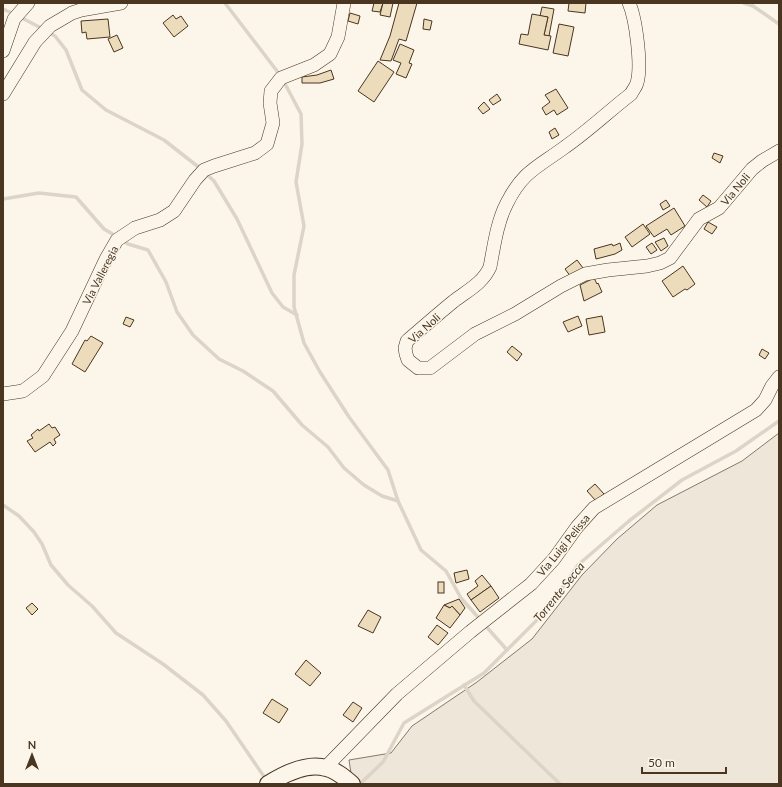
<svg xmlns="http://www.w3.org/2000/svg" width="782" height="787" font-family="Lato,sans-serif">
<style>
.green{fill:#ede6d9;stroke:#887966}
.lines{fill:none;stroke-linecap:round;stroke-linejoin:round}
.stream{stroke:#dcd4c6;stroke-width:3.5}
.building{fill:#ecdcbc;stroke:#4a3520}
.minor-casing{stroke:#4a3520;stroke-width:14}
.major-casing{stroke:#4a3520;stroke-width:18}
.minor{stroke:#fbf6e9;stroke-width:13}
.major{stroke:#fbf6e9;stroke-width:16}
.labels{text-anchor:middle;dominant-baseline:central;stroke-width:3;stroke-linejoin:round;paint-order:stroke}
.street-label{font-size:11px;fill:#4a3520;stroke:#fbf6e9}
.water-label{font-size:12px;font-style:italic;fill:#4a3520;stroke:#fbf6e9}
</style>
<rect width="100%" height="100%" fill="#fbf6e9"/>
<!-- green -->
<polygon class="green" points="779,433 779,784 363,784 351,773 349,760 391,753 412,726 477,682 532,639 582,575 617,539 657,505 742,461"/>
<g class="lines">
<!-- stream -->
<g class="stream">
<polyline points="225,3 280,75"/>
<polyline points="744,3 753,6 779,24"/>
<polyline points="3,9 14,14"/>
<polyline points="20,17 43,29"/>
<polyline points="48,32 55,36 66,50 82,90 106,110 164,140 201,169"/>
<polyline points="283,80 301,114 302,144 296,182 304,226 294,275 294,307 304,343 320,372 349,417 388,470 398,501 421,550 446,571 461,598 507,650"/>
<polyline points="205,173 214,181 237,219 272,293 283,307 297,315"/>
<polyline points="3,199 39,193 76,197 104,229 116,236"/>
<polyline points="122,240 128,244 148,250 166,282 177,312 193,335 219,359 243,371 273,391 302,425 328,447 344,468 364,485 382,496 398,501"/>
<polyline points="3,505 19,516 34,532 42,544 51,565 68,585 92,606 116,633 163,664 203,695 226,721 267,781"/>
<polyline points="464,685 474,701 560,784"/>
<polyline points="360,784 383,762 404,723 484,673 547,610 578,565 629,521 682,480 736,451 779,421"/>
</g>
</g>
<!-- building -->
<g class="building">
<polygon points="374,3 383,3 380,12 372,11"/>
<polygon points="383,3 393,3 390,17 380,15"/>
<polygon points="399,3 417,3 406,41 399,39 391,61 380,60 390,36"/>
<polygon points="569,3 586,3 585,13 568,11"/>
<polygon points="542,7 554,9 549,36 544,35 548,17 540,16"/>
<polygon points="350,13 360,16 358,24 348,21"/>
<polygon points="532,14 548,17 544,35 551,36 548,50 519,44 521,34 528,35"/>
<polygon points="173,15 176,19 181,16 188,26 174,37 163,23"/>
<polygon points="108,19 110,37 87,39 86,32 82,33 81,21"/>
<polygon points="424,19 432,21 430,30 423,29"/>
<polygon points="559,24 574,27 568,56 553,53"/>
<polygon points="117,35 123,48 114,52 108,39"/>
<polygon points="400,44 414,50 409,63 412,64 406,78 396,74 401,63 393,60"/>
<polygon points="378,61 394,72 374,102 358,91"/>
<polygon points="331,70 334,79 320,83 302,83 302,77 317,75"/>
<polygon points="556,89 568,108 557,115 554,110 546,115 542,108 550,102 545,95"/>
<polygon points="497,94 501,100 493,105 489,100"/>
<polygon points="484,102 490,109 483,114 478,108"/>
<polygon points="555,128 559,135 552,139 549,132"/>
<polygon points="714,153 723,156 720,163 712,158"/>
<polygon points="703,195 711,201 707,207 699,200"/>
<polygon points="666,200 670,206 663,210 660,204"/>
<polygon points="674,208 685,226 671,235 667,229 654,237 646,226"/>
<polygon points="708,222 717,227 712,234 704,229"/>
<polygon points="643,224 650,234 632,247 625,237"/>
<polygon points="664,238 668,246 661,251 655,242"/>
<polygon points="620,243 622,250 615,254 596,259 594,249 612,244 613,246"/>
<polygon points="652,243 657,250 651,254 646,247"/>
<polygon points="577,260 583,268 571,277 565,269"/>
<polygon points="683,266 695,284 687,290 685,289 673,297 662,281"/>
<polygon points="594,278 597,284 598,283 602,292 584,301 580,285"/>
<polygon points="578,316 582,326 568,332 563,322"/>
<polygon points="602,316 605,332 589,335 586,319"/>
<polygon points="126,317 134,320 130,327 123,324"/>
<polygon points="91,336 103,343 85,372 72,364 85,340 87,341"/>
<polygon points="512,346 522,354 517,361 507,352"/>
<polygon points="762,349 769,353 765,359 759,355"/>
<polygon points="49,424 52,428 55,427 60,435 54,439 56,443 53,446 50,442 35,452 27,441 33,438 31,435 38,429 39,431"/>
<polygon points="595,484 604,494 596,501 587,491"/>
<polygon points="467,570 469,579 456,583 454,573"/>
<polygon points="482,575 491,586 471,600 467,594 478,586 475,581"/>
<rect x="438" y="582" width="6" height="11"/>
<polygon points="491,586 499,598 480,612 471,600"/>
<polygon points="459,599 465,608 460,615 452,606 450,608 444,605"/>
<polygon points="32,603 38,609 32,615 26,608"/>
<polygon points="444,605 450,608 452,606 460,615 450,628 436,618"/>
<polygon points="368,610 381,617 373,633 358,626"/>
<polygon points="437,625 448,633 438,645 428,637"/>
<polygon points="306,660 321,673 310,686 295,674"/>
<polygon points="272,699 288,709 279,723 263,713"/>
<polygon points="353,702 362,708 353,722 343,715"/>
</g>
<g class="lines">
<defs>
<g id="minor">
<path d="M629,3C636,19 642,66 637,83C636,87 633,90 631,94C609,111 588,131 565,147C538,167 523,171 507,203C497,222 494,246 490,267C483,283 467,291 454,301C438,314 422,328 407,341L405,348L406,354L408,360L418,368H430L475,334L515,314L561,286L585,274L608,270L647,266L660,263L670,258L699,219L719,208L752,169L762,161L779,151"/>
<polyline points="3,51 14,19 28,3"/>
<polyline points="3,94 35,42 50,26 72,13 81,10 121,3"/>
<polyline points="3,394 23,391 43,376 72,331 106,259 117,240 135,228 160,220 174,211 195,180 204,170 214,166 255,153 267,144 273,123 270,103 271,91 281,78 314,65 330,54 338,37 344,3"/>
<polyline points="326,767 397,694 470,632 531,584 554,559 577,527 594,508 756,410 765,400 772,386 779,377"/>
</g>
<path id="major" d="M268,784C284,774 307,762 326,768C336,770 345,778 352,784"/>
</defs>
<!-- minor casing -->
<use href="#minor" class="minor-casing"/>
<!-- major casing -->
<use href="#major" class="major-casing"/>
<!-- minor -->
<use href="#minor" class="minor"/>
<!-- major -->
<use href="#major" class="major"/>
</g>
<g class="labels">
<!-- street labels -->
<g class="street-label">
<text transform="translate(735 189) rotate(-50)">Via Noli</text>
<text transform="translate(100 275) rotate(-63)">Via Valleregia</text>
<text transform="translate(424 328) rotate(-42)">Via Noli</text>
<text transform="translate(563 545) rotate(-51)">Via Luigi Pelissa</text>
</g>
<!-- water labels -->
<g class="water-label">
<text transform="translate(559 592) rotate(-51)">Torrente Secca</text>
</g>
</g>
<!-- border -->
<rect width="782" height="787" fill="none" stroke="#4a3520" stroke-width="8"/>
<!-- north arrow -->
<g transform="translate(32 755)" stroke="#fbf6e9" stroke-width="3" paint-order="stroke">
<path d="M0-3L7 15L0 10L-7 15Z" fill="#4a3520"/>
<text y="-6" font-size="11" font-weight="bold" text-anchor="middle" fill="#4a3520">N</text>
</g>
<!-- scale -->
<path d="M642 767v6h84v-6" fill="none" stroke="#4a3520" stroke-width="2"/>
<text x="648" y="767" font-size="12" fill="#4a3520" stroke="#fbf6e9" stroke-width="3" paint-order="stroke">50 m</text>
</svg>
